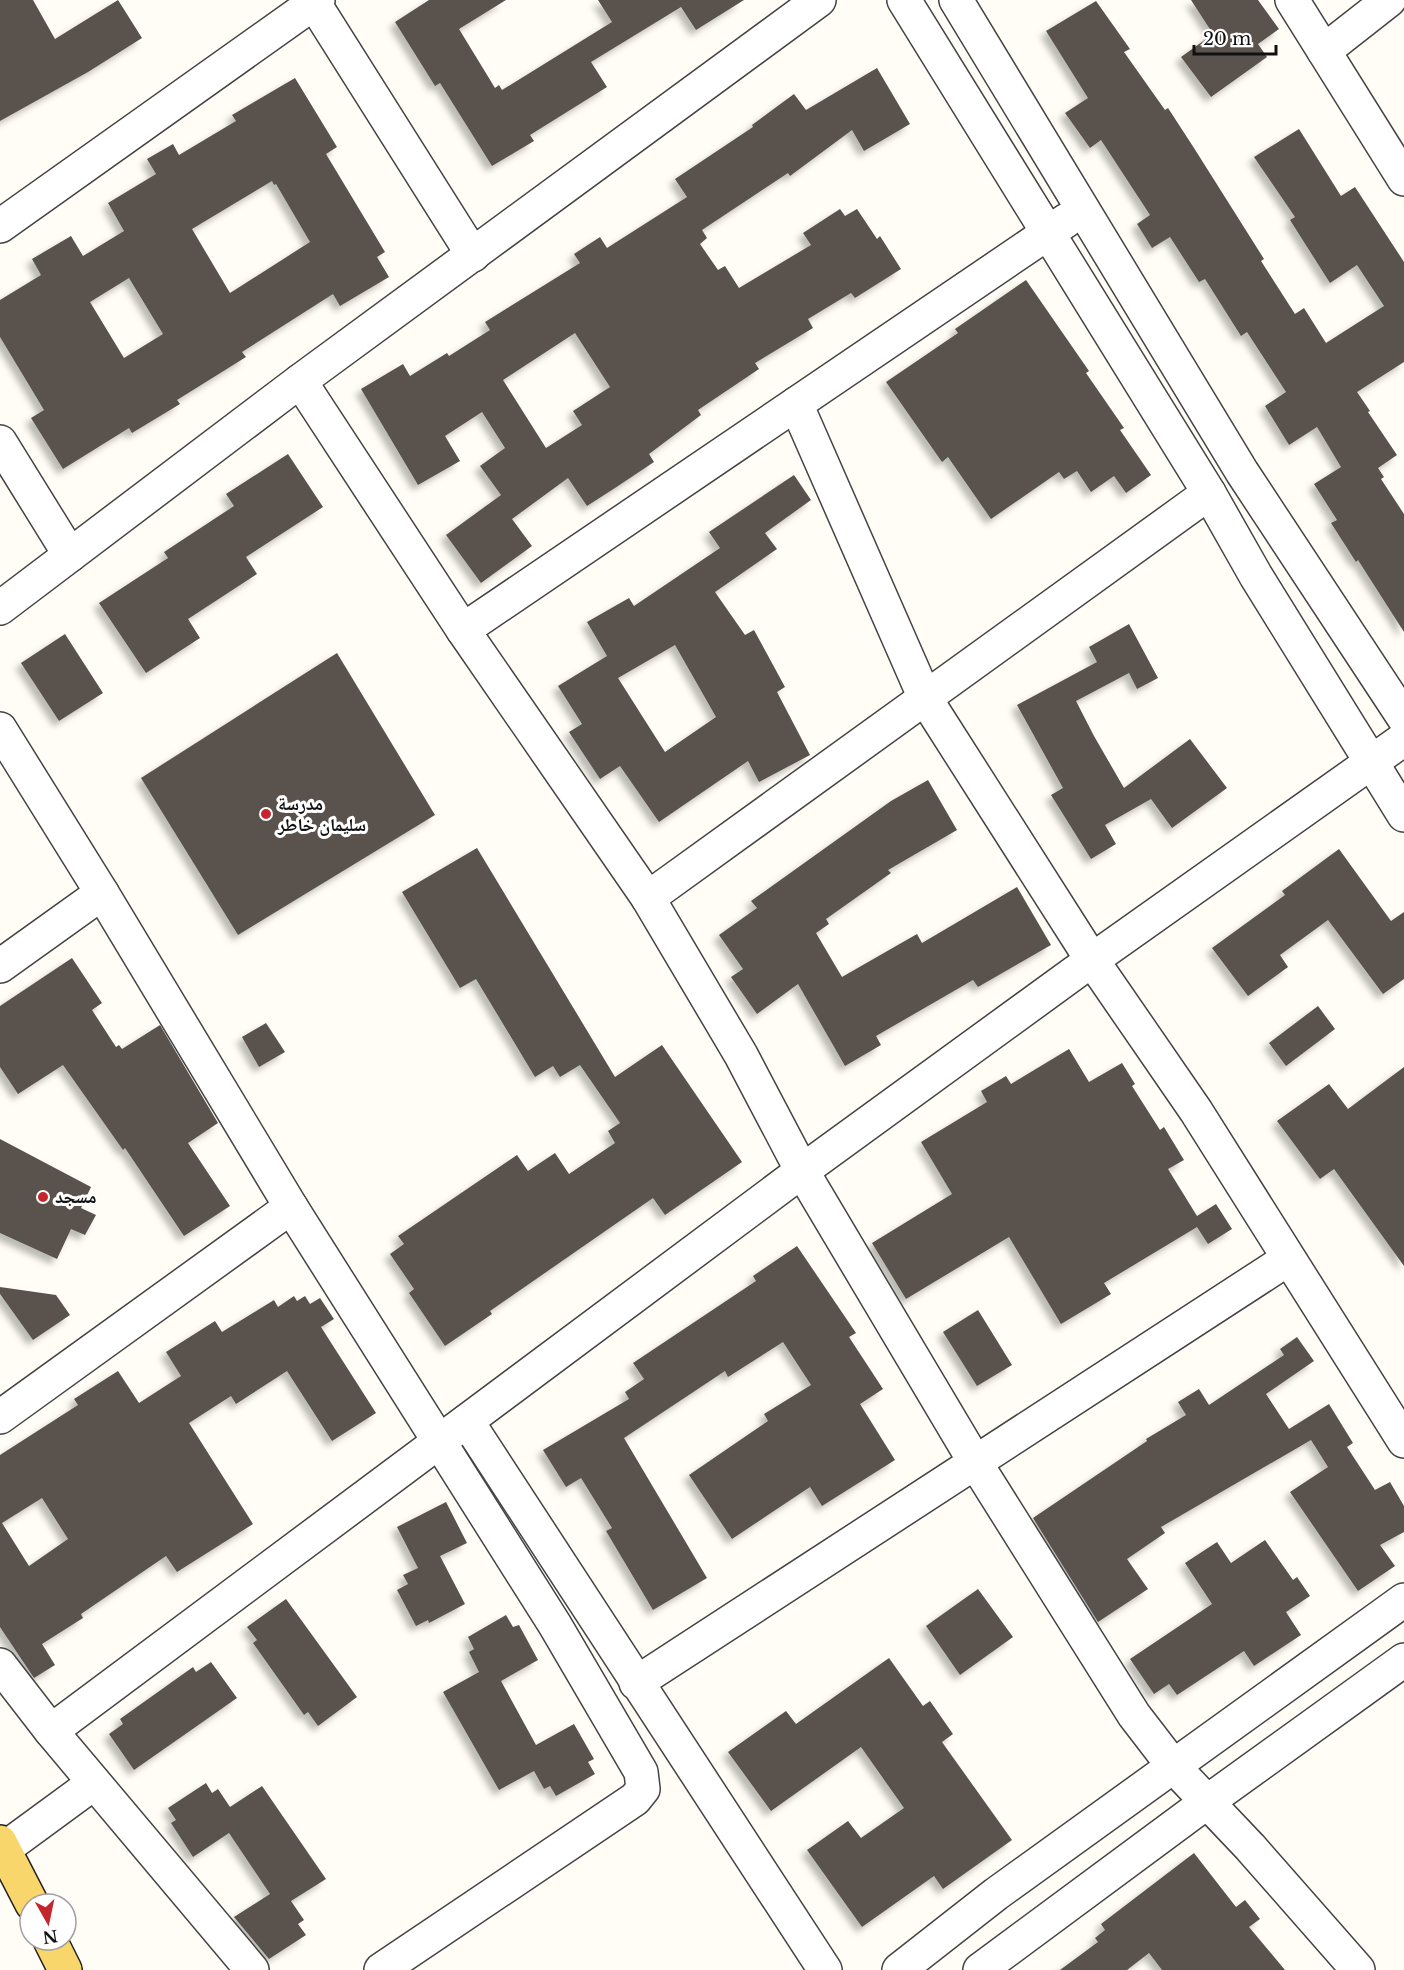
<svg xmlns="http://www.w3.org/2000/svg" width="1404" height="1970" font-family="'Libre Baskerville','Noto Naskh Arabic',serif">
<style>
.building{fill:#5a524d;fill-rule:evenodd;filter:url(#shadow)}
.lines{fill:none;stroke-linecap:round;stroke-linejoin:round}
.minor-casing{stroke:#444;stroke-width:36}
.major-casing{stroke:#222;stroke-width:36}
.minor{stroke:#fff;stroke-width:33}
.major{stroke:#f9d66b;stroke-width:33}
.poi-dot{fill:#c4262e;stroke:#fff;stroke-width:2}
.labels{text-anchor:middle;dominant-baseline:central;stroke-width:6;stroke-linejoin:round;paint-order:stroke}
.poi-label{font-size:18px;font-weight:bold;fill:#111;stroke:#fff;text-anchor:start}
</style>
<defs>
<filter id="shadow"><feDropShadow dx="-5.5" dy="5.5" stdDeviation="3" flood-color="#0004"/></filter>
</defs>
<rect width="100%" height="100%" fill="#fffdf5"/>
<!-- building -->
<g class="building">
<polygon points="0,0 33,0 55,39 118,0 142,38 88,72 0,121"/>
<polygon points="429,0 506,0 459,29 495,88 499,85 502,90 612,22 598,0 744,0 696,30 681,7 591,62 607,87 530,135 534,141 492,166 440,83 435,86 395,22"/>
<polygon points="1191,0 1258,0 1279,29 1258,44 1267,57 1211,97 1181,57 1213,34"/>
<polygon points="1096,1 1130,49 1124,52 1165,110 1168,108 1194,148 1264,259 1261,261 1295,314 1304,308 1326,343 1384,306 1357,265 1330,283 1290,220 1295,217 1254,157 1299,129 1341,196 1355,187 1404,262 1404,362 1357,392 1370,411 1368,412 1397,455 1378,468 1384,477 1381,479 1404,514 1404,632 1358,560 1356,562 1331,523 1337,520 1314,484 1341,467 1317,427 1289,445 1265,406 1286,392 1247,332 1241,336 1205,279 1199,282 1170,237 1152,248 1137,224 1150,215 1101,140 1090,148 1065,113 1088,98 1046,31"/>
<path d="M877,68L910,124L864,151L852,130L790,176L788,173L702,230L707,238L700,244L718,270L725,266L739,288L811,245L803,233L840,209L845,216L857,209L877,239L880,236L901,269L855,298L851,293L808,319L813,328L755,363L759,369L698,410L701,415L649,454L654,462L615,488L587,506L568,478L512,519L532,546L481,583L446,535L501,495L480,466L505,448L482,412L445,436L460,461L418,485L361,389L403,364L410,376L447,353L449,356L490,330L485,322L580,263L574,254L600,237L607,248L687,197L675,179L753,127L752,125L794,94L806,110ZM575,333L610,387L573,411L582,425L546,448L503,380Z"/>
<path d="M295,78L337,147L326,154L385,252L377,257L389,277L340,306L333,294L242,352L246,357L177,400L180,404L132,433L129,428L63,469L31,418L44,410L0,337V300L41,275L32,259L71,236L83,256L124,231L108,203L156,174L147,159L173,144L179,155L236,121L232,115ZM272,181L274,185L276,184L310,242L230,293L192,229ZM129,278L163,334L124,358L90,302Z"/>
<polygon points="1026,280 1089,371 1086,373 1124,428 1120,430 1151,475 1126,493 1114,476 1091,492 1077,471 1064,479 1059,472 991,519 948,457 942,462 886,382 958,333 955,329"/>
<polygon points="288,454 323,507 246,557 257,574 188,619 200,638 146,673 99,603 168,558 164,552 234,506 226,494"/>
<path d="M794,475L811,500L765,533L777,549L715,592L745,635L754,630L785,687L777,692L810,755L759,782L748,761L659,822L620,766L600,779L569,732L582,724L558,686L607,656L587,622L629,598L634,606L720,548L709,532ZM675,645L716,717L665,752L618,678Z"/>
<polygon points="1129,624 1158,678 1137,689 1129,673 1076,701 1094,736 1124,788 1190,739 1227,788 1172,828 1151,799 1105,825 1116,844 1091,859 1051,795 1063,788 1017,705 1097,662 1089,647"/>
<polygon points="65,634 103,693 59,721 21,663"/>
<polygon points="337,653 435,815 238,935 141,778"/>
<polygon points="928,780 957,830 888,870 891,873 826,919 829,924 816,933 842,977 917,934 922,943 1017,887 1051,945 978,987 973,980 876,1036 881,1045 845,1066 798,984 757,1014 731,977 743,969 719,935 757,908 751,901 891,801"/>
<polygon points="477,848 615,1077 662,1045 742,1162 665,1215 653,1198 490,1311 492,1314 445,1346 409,1293 414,1289 390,1254 404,1244 398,1236 517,1155 528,1171 555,1153 569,1174 615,1143 608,1131 620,1123 580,1065 560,1077 553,1066 535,1077 476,979 460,988 402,892"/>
<polygon points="1339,849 1391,921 1404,912 1404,979 1383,994 1328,920 1280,955 1288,967 1248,996 1212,948 1285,895 1282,891"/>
<polygon points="72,958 102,1003 92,1010 116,1047 119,1045 122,1049 160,1025 218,1123 188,1143 230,1206 184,1236 125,1148 123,1150 63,1065 18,1094 0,1067 0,1006"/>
<polygon points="1318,1006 1335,1029 1286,1066 1269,1043"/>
<polygon points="266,1023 285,1052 259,1067 242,1037"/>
<polygon points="1069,1049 1089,1082 1122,1063 1135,1084 1132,1086 1160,1130 1164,1127 1184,1160 1168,1169 1197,1216 1216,1204 1232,1229 1208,1244 1197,1227 1104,1283 1111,1294 1061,1324 1009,1237 906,1299 872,1243 952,1194 921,1142 987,1102 981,1091 1006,1076 1011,1084"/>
<polygon points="1404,1067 1404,1266 1334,1169 1320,1179 1277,1121 1329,1084 1348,1109"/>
<polygon points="0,1139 91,1187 81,1208 96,1215 85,1235 71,1229 57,1259 0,1233"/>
<polygon points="797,1246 856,1333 849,1337 883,1389 860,1404 895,1460 822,1506 810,1487 732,1539 689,1475 768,1421 764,1414 811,1385 783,1342 728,1377 725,1371 624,1438 707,1578 653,1610 606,1531 612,1528 581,1478 566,1487 543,1450 629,1399 625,1392 644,1379 633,1363 756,1281 753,1276"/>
<polygon points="0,1287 56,1295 70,1315 33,1340 0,1294"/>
<path d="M294,1296L297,1301L305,1296L310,1304L320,1298L334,1319L321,1327L376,1413L332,1441L287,1371L236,1404L231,1396L189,1423L253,1524L177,1572L166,1556L81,1614L83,1618L42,1644L55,1665L34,1678L0,1627V1455L78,1405L74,1399L118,1371L139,1403L181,1376L166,1352L215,1321L222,1332L274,1300L278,1307ZM42,1498L68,1539L29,1566L2,1523Z"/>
<polygon points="978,1310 1012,1365 977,1386 943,1332"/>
<polygon points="1297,1337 1314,1361 1266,1394 1289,1429 1329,1404 1353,1443 1347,1447 1375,1490 1390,1482 1404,1506 1404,1532 1380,1545 1395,1566 1358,1591 1290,1492 1328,1467 1311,1440 1161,1527 1165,1533 1127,1559 1148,1589 1098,1622 1033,1518 1147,1441 1146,1439 1186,1415 1178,1402 1199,1389 1209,1405 1284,1355 1280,1349"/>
<polygon points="446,1502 467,1543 440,1556 465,1604 429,1623 428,1620 416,1626 397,1590 408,1584 403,1575 418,1568 397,1527"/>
<polygon points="1265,1540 1293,1580 1297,1577 1310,1596 1286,1612 1301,1635 1254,1666 1244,1651 1177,1695 1169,1684 1154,1694 1130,1659 1212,1604 1185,1563 1217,1542 1231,1563"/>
<polygon points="978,1589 1013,1637 960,1675 926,1626"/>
<polygon points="286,1599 357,1697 318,1726 308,1712 304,1715 253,1643 257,1640 247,1627"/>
<polygon points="506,1615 513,1627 519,1625 538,1660 501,1681 536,1745 574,1724 594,1759 588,1762 595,1774 556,1796 550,1786 544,1789 534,1771 499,1790 443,1692 479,1672 469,1652 474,1649 468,1637"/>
<polygon points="889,1658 923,1706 930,1701 953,1734 942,1742 1012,1840 943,1889 934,1876 862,1927 807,1850 848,1821 861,1838 904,1808 861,1747 771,1811 728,1752 786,1711 796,1724"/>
<polygon points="211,1662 237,1698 134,1770 109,1734 123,1724 120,1719 193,1667 196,1672"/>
<polygon points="206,1783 212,1793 218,1789 230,1807 262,1786 326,1879 291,1901 304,1920 298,1924 306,1935 269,1959 234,1917 270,1894 229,1833 193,1857 171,1823 176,1820 168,1808"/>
<polygon points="1194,1853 1236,1907 1245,1900 1260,1919 1249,1927 1285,1970 1162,1970 1149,1953 1127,1970 1060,1970 1098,1942 1095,1938 1105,1930 1101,1924"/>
</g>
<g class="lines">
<defs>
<g id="minor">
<polyline points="312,0 473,255"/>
<polyline points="904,0 1209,493 1256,576 1404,815"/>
<polyline points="956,0 1242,472 1404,718"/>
<polyline points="1292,0 1404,179"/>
<polyline points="1324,51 1389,0"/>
<polyline points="0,226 318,0"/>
<polyline points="300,381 463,630 648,898 741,1055 802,1171 975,1462 1134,1715 1174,1767 1250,1847 1358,1970"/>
<polyline points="796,404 925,698 1092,960 1196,1111 1404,1441"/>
<polyline points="0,442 70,555"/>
<polyline points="0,608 300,381 819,0"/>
<polyline points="463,630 1067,220"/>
<polyline points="0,729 102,893 291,1207 555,1625 641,1772 643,1789 635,1799 381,1970"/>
<polyline points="648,898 1209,493"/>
<polyline points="0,966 102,893"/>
<polyline points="0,1417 291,1207"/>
<polyline points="467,1421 825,1970"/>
<polyline points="0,1665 51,1731 252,1970"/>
<polyline points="636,1683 1288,1259"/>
<polyline points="51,1731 802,1171 1092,960 1404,739"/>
<polyline points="4,1849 94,1783"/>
<polyline points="899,1970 996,1894 1404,1600"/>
<polyline points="980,1970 1207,1802 1404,1660"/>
</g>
<g id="major">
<polyline points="0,1842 32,1904"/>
<polyline points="50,1940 65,1970"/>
</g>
</defs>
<!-- minor casing -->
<use href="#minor" class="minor-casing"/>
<!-- major casing -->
<use href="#major" class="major-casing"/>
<!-- minor -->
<use href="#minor" class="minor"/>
<!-- major -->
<use href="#major" class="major"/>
</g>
<!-- markers -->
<g class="poi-dot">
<circle cx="266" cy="814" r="6"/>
<circle cx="43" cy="1197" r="6"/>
</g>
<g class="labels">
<!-- poi labels -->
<g class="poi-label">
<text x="278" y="804">مدرسة<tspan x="278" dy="21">سليمان خاطر</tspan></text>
<text x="55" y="1197">مسجد</text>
</g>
</g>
<!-- north arrow -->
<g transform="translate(48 1922) rotate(171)"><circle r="28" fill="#ffffff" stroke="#a0a0a0" stroke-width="1.5"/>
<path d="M0-4.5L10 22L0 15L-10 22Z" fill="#c4262e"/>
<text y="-9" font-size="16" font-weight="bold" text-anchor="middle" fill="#111111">N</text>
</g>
<!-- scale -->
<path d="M1194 45v9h82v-9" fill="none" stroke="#111111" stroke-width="3"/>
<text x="1203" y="45" font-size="18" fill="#111111" stroke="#ffffff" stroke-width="4.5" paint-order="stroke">20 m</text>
</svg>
